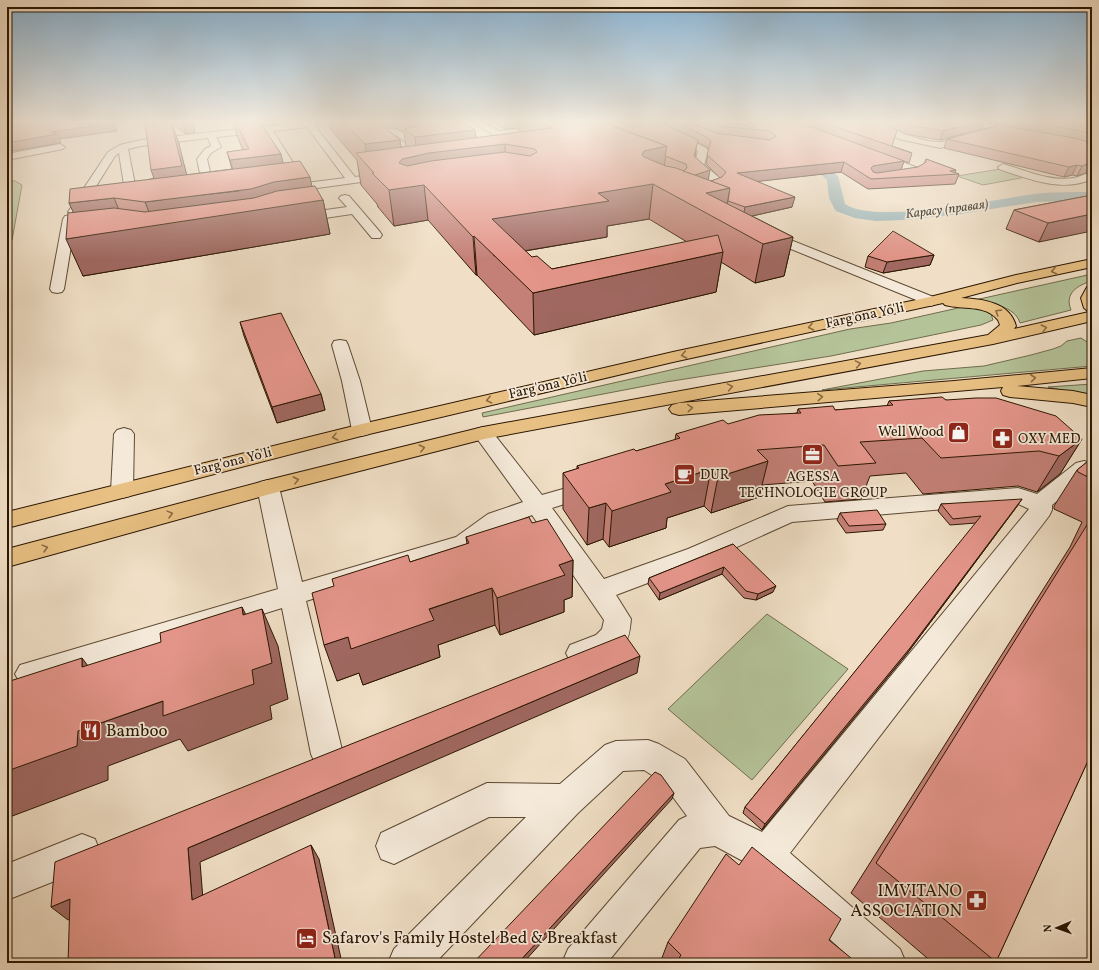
<svg xmlns="http://www.w3.org/2000/svg" width="1099" height="970" font-family="Vollkorn,serif">
<style>
.green{fill:#b5c399;stroke:#706c4d}
.lines{fill:none;stroke-linecap:round;stroke-linejoin:round}
.canal{fill:#9ebabe;fill-rule:evenodd}
.minor-casing{stroke:#5c4832;stroke-width:2}
.major-casing{stroke:#2b1601;stroke-width:2}
.minor{fill:#f5eada;fill-rule:evenodd}
.major{fill:#e8c083;fill-rule:evenodd}
.wall{fill:#c48077;stroke:#2b1601;fill-rule:evenodd}
.shaded-wall{fill:#a06861;stroke:#2b1601}
.building{fill:#e4958a;stroke:#2b1601;fill-rule:evenodd}
.oneway{stroke:#8a6b42}
.labels{text-anchor:middle;dominant-baseline:central;stroke-width:3.5;stroke-linejoin:round;paint-order:stroke}
.far-water-label{font-size:13px;font-style:italic;fill:#534f43;stroke:#f5eada}
.street-label{font-size:14px;fill:#2b1601;stroke:#f5eada}
.poi-label{font-size:14px;fill:#2b1601;stroke:#f5eada;text-anchor:start}
.near-poi-label{font-size:17px;fill:#2b1601;stroke:#f5eada;text-anchor:start}
</style>
<rect width="100%" height="100%" fill="#f0dfc6"/>
<filter id="stains"><feTurbulence type="fractalNoise" baseFrequency=".005" numOctaves="4"/><feColorMatrix values="0 0 0 0 .2 0 0 0 0 .09 0 0 0 0 .02 0 0 0 .5 -.17"/></filter>
<radialGradient id="worn" r=".72"><stop offset=".6" stop-color="#630" stop-opacity="0"/><stop offset="1" stop-color="#630" stop-opacity=".3"/></radialGradient>
<!-- green -->
<g class="green">
<polygon points="1000,169 1026,177 983,185 957,176"/>
<polygon points="7,180 15,181 22,185 12,240 7,245"/>
<path d="M1092,274V281C1078,285 1064,293 1071,310L1020,323C1015,306 990,303 975,300Z"/>
<path d="M958,308C970,307 981,308 991,314L993,320L981,325L831,356L666,382L483,417L482,413L850,329L891,323Z"/>
<polygon points="1081,338 1092,345 1092,366 822,390 923,371 984,366 1031,355 1053,349 1061,346 1067,341"/>
<polygon points="1092,384 1092,397 1048,387"/>
<polygon points="767,614 848,669 752,780 668,709"/>
</g>
<g class="lines">
<!-- canal -->
<path class="canal" d="M796,153L825,165L838,176L845,204C874,225 996,199 1034,194C1053,192 1073,192 1092,192V200L1036,202L960,214L902,220L876,221L855,218L836,211L834,208L829,198L827,180L817,171L792,160L790,157L792,154Z"/>
<defs>
<g id="minor">
<path d="M295,123H324L315,126L355,177L390,172L395,175L390,178L281,193L277,192L275,190L277,188L296,185L265,132L216,137L221,147L211,153L207,159L211,176C222,181 224,181 229,193L223,196L219,195L215,186L202,180L201,178L197,159L205,149L211,146L208,138L141,146L128,149L140,210L138,212H130L128,210L119,153L115,156L78,215H85L87,218L85,221L75,222L64,289L62,292L57,293L52,292L50,289L63,219L65,216L72,215L68,212L108,152L120,145L141,140ZM307,127L345,178L306,183L273,131Z"/>
<polygon points="473,123 484,123 499,131 575,123 601,123 597,126 510,137 497,137"/>
<polygon points="646,123 657,123 706,148 708,150 704,165 722,180 723,182 722,184 698,193 690,193 688,191 690,189 711,182 694,166 698,151"/>
<path d="M865,123C890,123 913,142 939,142C949,142 965,135 975,132L979,135L978,137L940,148L899,139Z"/>
<path d="M386,128L401,131L423,148C418,154 411,157 404,155L402,153L404,151L412,148C403,140 392,128 379,135L388,144L386,146H380L369,135L376,130Z"/>
<polygon points="60,144 65,147 63,149 7,160 7,154"/>
<path d="M875,152L921,169L922,171C916,178 897,180 888,178L887,176L888,174L907,171L872,157L870,155L872,153Z"/>
<path d="M1003,164C1026,170 1049,182 1074,178C1080,177 1086,173 1092,172V179C1061,193 1029,179 999,169L998,167Z"/>
<polygon points="345,195 349,196 380,232 382,235 380,238 372,238 352,214 297,222 293,221 291,218 293,215 297,214 347,207 339,198 341,196"/>
<polygon points="763,229 936,298 939,301 936,304 931,306 926,304 759,236 757,233 759,230"/>
<polygon points="340,340 346,341 348,345 360,381 372,430 369,434 362,436 355,434 352,430 342,381 332,345 334,341"/>
<path d="M483,427L490,429L542,495L591,481L599,483L602,488L599,493L552,508L604,579L688,549L788,506L1018,488L1037,494L1076,463L1084,461L1092,463V478L1087,477L1052,505V510L1049,516L790,853L900,949L906,963H856L767,882L754,867L715,846L700,848L607,963H562L568,949L679,820L687,816L661,781L644,770L623,771L578,813L435,963H388L394,949L526,817H489L394,864L381,859L376,846L381,833L487,783L560,784L605,745L616,741L648,740L659,744L685,759L729,816L762,832L1029,509L1016,503L792,522L706,561L616,595L631,619C630,627 630,636 625,643C615,656 594,660 580,665L570,661L566,653L570,645L596,635L602,629L604,620L532,515L504,526L473,549L306,601L343,754L338,765L327,769L316,765L311,754L282,608L30,687L20,683L15,674L20,665L278,589L257,487L260,482L268,480L276,482L279,487L302,582L456,537L488,514L523,502L473,433L476,429Z"/>
<polygon points="124,428 131,430 134,434 133,491 130,496 122,498 114,496 111,491 114,434 117,430"/>
<polygon points="82,834 95,839 100,852 95,865 7,900 7,864"/>
</g>
<g id="major">
<path d="M1092,259V267L1017,283L961,298C982,299 1010,302 1016,326L1014,329L1089,312L1084,308L1081,298L1087,287L1092,286V321L993,344L484,439L270,494L7,567V549L268,480L483,427L988,335L1000,325L998,320C985,304 962,310 945,305L943,303L673,362L365,435L7,528V512L362,424L673,352L930,297L1016,275Z"/>
<polygon points="1092,368 1092,378 1017,386 1073,391 1092,395 1092,407 1073,403 1010,397 1003,395 1001,391 1003,387 679,415 672,413 669,409 672,405 679,403 954,381"/>
</g>
</defs>
<!-- minor casing -->
<use href="#minor" class="minor-casing"/>
<!-- major casing -->
<use href="#major" class="major-casing"/>
<!-- minor -->
<use href="#minor" class="minor"/>
<!-- major -->
<use href="#major" class="major"/>
</g>
<!-- wall -->
<g class="wall">
<polygon points="145,123 192,123 195,132 186,134 172,124 179,144 186,175 232,169 227,152 243,150 238,138 233,123 261,123 283,163 312,187 323,200 330,234 83,276 74,212 69,203 154,178"/>
<path d="M329,123H464L475,130L476,138L519,132V128L505,129L496,123H984L981,129L940,140L905,134L897,130L892,146L912,153L909,163L904,161L901,170L918,167L924,164L926,159L956,170L955,173L959,174L955,184L868,189L841,172L757,181L792,207L752,216L793,237L784,276L755,283L721,262L716,292L534,335L477,275H476L428,220L394,226L378,207L377,204L361,185L357,160L332,131ZM383,126H389L404,132L406,147H401L400,140ZM697,142L707,147L709,149L706,164L720,178L711,181L708,180L695,157ZM649,219L687,242L552,269L532,257L525,251L607,237V226Z"/>
<polygon points="988,123 1092,123 1092,171 1077,176 1072,175 1064,177 944,148 947,139 999,125"/>
<polygon points="1092,195 1039,242 1006,229 1014,210"/>
<polygon points="934,255 930,265 883,273 865,267 868,256"/>
<polygon points="240,322 321,394 325,410 277,423 244,336"/>
<polygon points="946,400 1082,439 1060,474 1037,492 1018,486 923,494 906,473 870,476 861,499 825,502 812,481 762,485 759,497 711,513 704,506 667,518 666,528 609,547 603,539 587,545 563,509 563,473 577,469 577,466 636,451 675,440 676,434 797,413 798,409 835,410 887,406 889,401"/>
<polygon points="1092,458 1092,752 996,962 994,963 933,963 851,893 1070,547 1082,522 1054,509 1054,506 1077,470"/>
<polygon points="941,504 1018,505 906,655 762,830 743,813 745,807 976,523 950,525 938,511"/>
<polygon points="840,513 886,524 883,530 846,533 837,520"/>
<polygon points="466,537 573,560 572,597 564,600 564,612 500,635 495,625 438,645 440,657 363,685 359,673 337,681 410,562 467,544"/>
<polygon points="733,544 773,592 756,600 744,598 722,574 659,600 648,584 649,578"/>
<polygon points="829,940 849,963 660,963 668,942"/>
</g>
<!-- shaded-wall -->
<g class="shaded-wall">
<polygon points="110,123 114,123 117,131 59,139 61,143 7,152 7,143 51,132"/>
<polygon points="171,123 172,123 179,144 192,196 239,191 230,160 281,154 287,180 310,177 315,201 323,200 330,234 83,276 66,239 84,236 69,203 114,198 127,229 154,225 145,202 162,200 151,170"/>
<polygon points="505,123 519,123 519,128 505,129"/>
<polygon points="975,123 984,123 981,129 940,140 943,131"/>
<polygon points="193,124 195,132 186,134 183,125"/>
<polygon points="475,130 477,147 505,144 506,175 424,185 428,220 394,226 389,190 368,166 365,144 400,140 402,159 417,156 415,137"/>
<polygon points="667,146 663,176 653,184 649,219 607,226 607,237 494,256 492,219 598,193 642,155 644,151"/>
<polygon points="904,161 901,170 870,176 868,178 871,168 873,166"/>
<polygon points="844,162 841,172 736,184 737,173"/>
<polygon points="1092,162 1092,171 1077,176 1082,166"/>
<polygon points="1077,165 1072,175 1064,177 1069,167"/>
<polygon points="710,170 708,181 675,181"/>
<polygon points="730,188 724,223 706,193"/>
<polygon points="795,197 792,207 743,218 745,207"/>
<polygon points="1092,214 1092,231 1039,242 1048,223"/>
<polygon points="474,236 477,275 476,275 473,237"/>
<polygon points="793,237 784,276 755,283 763,244"/>
<polygon points="723,252 716,292 534,335 533,293"/>
<polygon points="934,255 930,265 883,273 887,262"/>
<polygon points="321,394 325,410 277,423 272,407"/>
<polygon points="1082,439 1060,474 1037,492 1059,456"/>
<polygon points="768,461 759,497 711,513 718,477"/>
<polygon points="711,469 704,506 667,518 666,528 609,547 612,511 665,484"/>
<polygon points="1022,499 1018,505 906,655 762,830 765,824"/>
<polygon points="606,503 603,539 587,545 589,508"/>
<polygon points="573,560 572,597 564,600 564,612 500,635 497,598 559,565"/>
<polygon points="724,567 722,574 659,600 660,593"/>
<polygon points="776,586 773,592 756,600 758,594"/>
<polygon points="492,588 495,625 438,645 440,657 363,685 359,673 337,681 324,645"/>
<polygon points="242,607 260,643 243,615"/>
<polygon points="262,609 278,646 288,699 270,706 272,719 188,751 180,739 108,766 108,780 7,818 7,771 78,731 252,670"/>
<polygon points="640,656 637,673 200,862 204,912 192,900 188,848"/>
<polygon points="82,658 110,695 82,667"/>
<polygon points="674,793 672,799 523,963 518,963"/>
<polygon points="311,845 319,859 342,963 336,963"/>
<polygon points="70,899 87,912 68,920 51,907"/>
</g>
<!-- building -->
<g class="building">
<polygon points="7,123 110,123 51,132 57,134 7,143"/>
<polygon points="145,123 171,123 182,166 151,170"/>
<polygon points="180,123 192,123 193,124 183,125"/>
<polygon points="236,123 261,123 281,154 230,160 227,152 249,149"/>
<polygon points="344,123 380,123 400,140 365,144"/>
<polygon points="419,123 464,123 475,130 415,137 404,129 416,126"/>
<path d="M543,123H604L667,146L644,151L642,155L644,157L666,166L676,168L730,188L706,193L793,237L763,244L653,184L598,193L609,201L492,219L532,257L537,256L552,269L718,235L723,252L533,293L474,236L473,237L424,185L389,190L372,173H374L356,153L552,128ZM505,144L535,149L537,152L530,156L505,152L431,161L407,166L399,163L402,159L429,153Z"/>
<polygon points="605,123 661,123 698,140 694,156 710,170 695,175 683,171 685,170 687,168 686,164 665,156 667,146"/>
<polygon points="679,123 691,123 716,133 770,140 776,136 770,131 719,126 713,123 740,123 751,128 756,125 756,123 801,123 904,161 873,166 871,168 873,172 877,173 918,167 926,162 926,159 956,170 950,171 959,174 871,179 844,162 737,173 795,197 745,207 728,201 730,188 711,181 722,177 726,172 707,155 711,141 708,138"/>
<polygon points="824,123 883,123 897,130 892,146 912,153"/>
<polygon points="904,123 975,123 943,131 908,125"/>
<polygon points="1039,123 1092,123 1092,134 1075,130"/>
<polygon points="1001,125 1074,138 1092,143 1092,162 1082,166 1077,165 1069,167 947,139"/>
<polygon points="300,161 310,177 274,182 251,189 145,202 114,198 69,203 70,189"/>
<polygon points="315,186 323,200 66,239 68,213 114,208 145,212 254,198 277,191"/>
<polygon points="1092,195 1092,214 1048,223 1014,210"/>
<polygon points="893,231 934,255 887,262 868,256"/>
<polygon points="281,313 321,394 272,407 240,322"/>
<polygon points="942,397 946,400 976,398 996,398 1056,416 1082,439 1059,456 1039,451 941,458 922,438 860,442 876,463 838,466 824,445 757,450 768,461 718,477 711,469 665,484 671,492 612,511 606,503 589,508 563,473 579,468 577,466 634,449 636,451 680,438 676,434 723,420 728,424 759,415 801,413 798,409 833,406 835,410 893,405 889,401"/>
<polygon points="1092,458 1092,479 1078,472 1077,470"/>
<polygon points="1022,499 910,648 765,824 745,807 981,516 953,519 941,504"/>
<polygon points="877,510 886,524 849,526 840,513"/>
<polygon points="529,517 532,523 547,519 573,560 559,565 565,575 497,598 492,588 429,609 434,620 351,649 348,637 324,645 312,593 334,586 332,579 408,555 410,562 469,543 466,537"/>
<polygon points="1092,517 1092,752 996,962 876,863"/>
<polygon points="733,544 776,586 758,594 746,591 724,567 660,593 649,578"/>
<polygon points="242,607 243,615 262,609 272,663 252,670 254,684 163,716 163,701 78,731 77,746 7,771 7,682 82,658 82,667 161,642 160,633"/>
<polygon points="625,635 640,656 188,848 192,900 311,845 336,963 68,963 70,899 51,907 55,862"/>
<polygon points="655,772 661,775 674,793 518,963 473,963"/>
<polygon points="752,847 841,919 829,940 851,958 849,963 676,963 681,955 668,942 726,854 739,865"/>
</g>
<!-- one-way arrows -->
<defs><path id="oneway-chevron" d="M-2-3.5L2.5 0L-2 3.5" fill="none" stroke-width="1.6" stroke-linecap="round" stroke-linejoin="round"/></defs>
<g class="oneway">
<use href="#oneway-chevron" transform="translate(1054 271) rotate(168)"/>
<use href="#oneway-chevron" transform="translate(998 312) rotate(-148)"/>
<use href="#oneway-chevron" transform="translate(811 327) rotate(168)"/>
<use href="#oneway-chevron" transform="translate(1044 328) rotate(-14)"/>
<use href="#oneway-chevron" transform="translate(684 355) rotate(168)"/>
<use href="#oneway-chevron" transform="translate(858 364) rotate(-10)"/>
<use href="#oneway-chevron" transform="translate(1033 378) rotate(-6)"/>
<use href="#oneway-chevron" transform="translate(730 387) rotate(-10)"/>
<use href="#oneway-chevron" transform="translate(820 397) rotate(-5)"/>
<use href="#oneway-chevron" transform="translate(489 400) rotate(167)"/>
<use href="#oneway-chevron" transform="translate(690 408) rotate(-5)"/>
<use href="#oneway-chevron" transform="translate(335 437) rotate(166)"/>
<use href="#oneway-chevron" transform="translate(422 448) rotate(-14)"/>
<use href="#oneway-chevron" transform="translate(296 480) rotate(-14)"/>
<use href="#oneway-chevron" transform="translate(170 514) rotate(-15)"/>
<use href="#oneway-chevron" transform="translate(45 548) rotate(-15)"/>
</g>
<!-- sky -->
<linearGradient id="sky" x2="0" y2="1"><stop stop-color="#8ab6d7"/><stop offset="0.47" stop-color="#f8f1e5"/><stop offset="1" stop-color="#f8f1e5" stop-opacity="0"/></linearGradient>
<rect width="1099" height="259" fill="url(#sky)"/>
<!-- icons -->
<defs>
<symbol id="shop-square" viewBox="-11 -11 22 22"><rect x="-9" y="-9" width="18" height="18" rx="4" fill="#8f2418" stroke="#f5eada"/><path d="M-5-2.5h2.3a2.7 3.5 0 0 1 5.4 0H5L5.5 6h-11ZM-1.5-2.5h3a1.5 2.3 0 0 0-3 0Z" fill="#fff"/></symbol>
<symbol id="pharmacy-square" viewBox="-11 -11 22 22"><rect x="-9" y="-9" width="18" height="18" rx="4" fill="#8f2418" stroke="#f5eada"/><path d="M-2-6h4v4h4v4h-4v4h-4v-4h-4v-4h4Z" fill="#fff"/></symbol>
<symbol id="office-square" viewBox="-11 -11 22 22"><rect x="-9" y="-9" width="18" height="18" rx="4" fill="#8f2418" stroke="#f5eada"/><path d="M-6-3h4V-5.5h4V-3h4V5H-6ZM-1-4.5V-3h2v-1.5ZM-6 0V1H6V0Z" fill="#fff"/></symbol>
<symbol id="cafe-square" viewBox="-11 -11 22 22"><rect x="-9" y="-9" width="18" height="18" rx="4" fill="#8f2418" stroke="#f5eada"/><path d="M-5.5-4.5H6V0H3Q3 3.5 0 3.5H-2.5Q-5.5 3.5-5.5 0ZM3-3.2v2h1.7v-2ZM-6 4.5H4V6H-6Z" fill="#fff"/></symbol>
<symbol id="restaurant-square" viewBox="-11 -11 22 22"><rect x="-9" y="-9" width="18" height="18" rx="4" fill="#8f2418" stroke="#f5eada"/><path d="M-5-6h1v4h1v-4h1v4h1v-4h1v5L-1.5 .5V6h-2V.5L-5-1ZM5-6V6H3V1.5H1.5Q1.5-4 5-6Z" fill="#fff"/></symbol>
<symbol id="hotel-square" viewBox="-11 -11 22 22"><rect x="-9" y="-9" width="18" height="18" rx="4" fill="#8f2418" stroke="#f5eada"/><path d="M-6-4.5h1.5V1H6V5H4.5V3h-9V5H-6ZM-4 0a1.8 1.8 0 1 1 3.6 0ZM.5 0V-2.5h3Q6-2.5 6 0Z" fill="#fff"/></symbol>
</defs>
<g fill-rule="evenodd">
<use href="#shop-square" x="946" y="420" width="25" height="25"/>
<use href="#pharmacy-square" x="990" y="426" width="25" height="25"/>
<use href="#office-square" x="800" y="442" width="25" height="25"/>
<use href="#cafe-square" x="672" y="462" width="25" height="25"/>
<use href="#restaurant-square" x="78" y="718" width="25" height="25"/>
<use href="#pharmacy-square" x="964" y="888" width="25" height="25"/>
<use href="#hotel-square" x="294" y="926" width="25" height="25"/>
</g>
<g class="labels">
<!-- far-water labels -->
<g class="far-water-label">
<text transform="translate(947 210) rotate(-7)">Карасу (правая)</text>
</g>
<!-- street labels -->
<g class="street-label">
<text transform="translate(865 316) rotate(-12)">Farg'ona Yo'li</text>
<text transform="translate(548 386) rotate(-13)">Farg'ona Yo'li</text>
<text transform="translate(233 462) rotate(-14)">Farg'ona Yo'li</text>
</g>
<!-- poi labels -->
<g class="poi-label">
<text x="944" y="432" text-anchor="end">Well Wood</text>
<text x="1018" y="439">OXY MED</text>
<text x="700" y="475">DUR</text>
<text x="813" y="477" text-anchor="middle">AGESSA<tspan x="813" dy="16">TECHNOLOGIE GROUP</tspan></text>
</g>
<!-- near-poi labels -->
<g class="near-poi-label">
<text x="106" y="731">Bamboo</text>
<text x="962" y="891" text-anchor="end">IMVITANO<tspan x="962" dy="20">ASSOCIATION</tspan></text>
<text x="322" y="938">Safarov's Family Hostel Bed &amp; Breakfast</text>
</g>
</g>
<!-- margin -->
<rect width="1099" height="970" fill="none" stroke="#f0dfc6" stroke-width="24"/>
<rect x="8" y="8" width="1083" height="954" fill="none" stroke="#2b1601" stroke-width="2"/>
<rect x="12" y="12" width="1075" height="946" fill="none" stroke="#2b1601"/>
<!-- north arrow -->
<g transform="translate(1057 928) rotate(268)" stroke="#f5eada" stroke-width="3" paint-order="stroke">
<path d="M0-3L7 15L0 10L-7 15Z" fill="#2b1601"/>
<text y="-6" font-size="11" font-weight="bold" text-anchor="middle" fill="#2b1601">N</text>
</g>
<rect width="100%" height="100%" filter="url(#stains)"/>
<rect width="100%" height="100%" fill="url(#worn)"/>
</svg>
